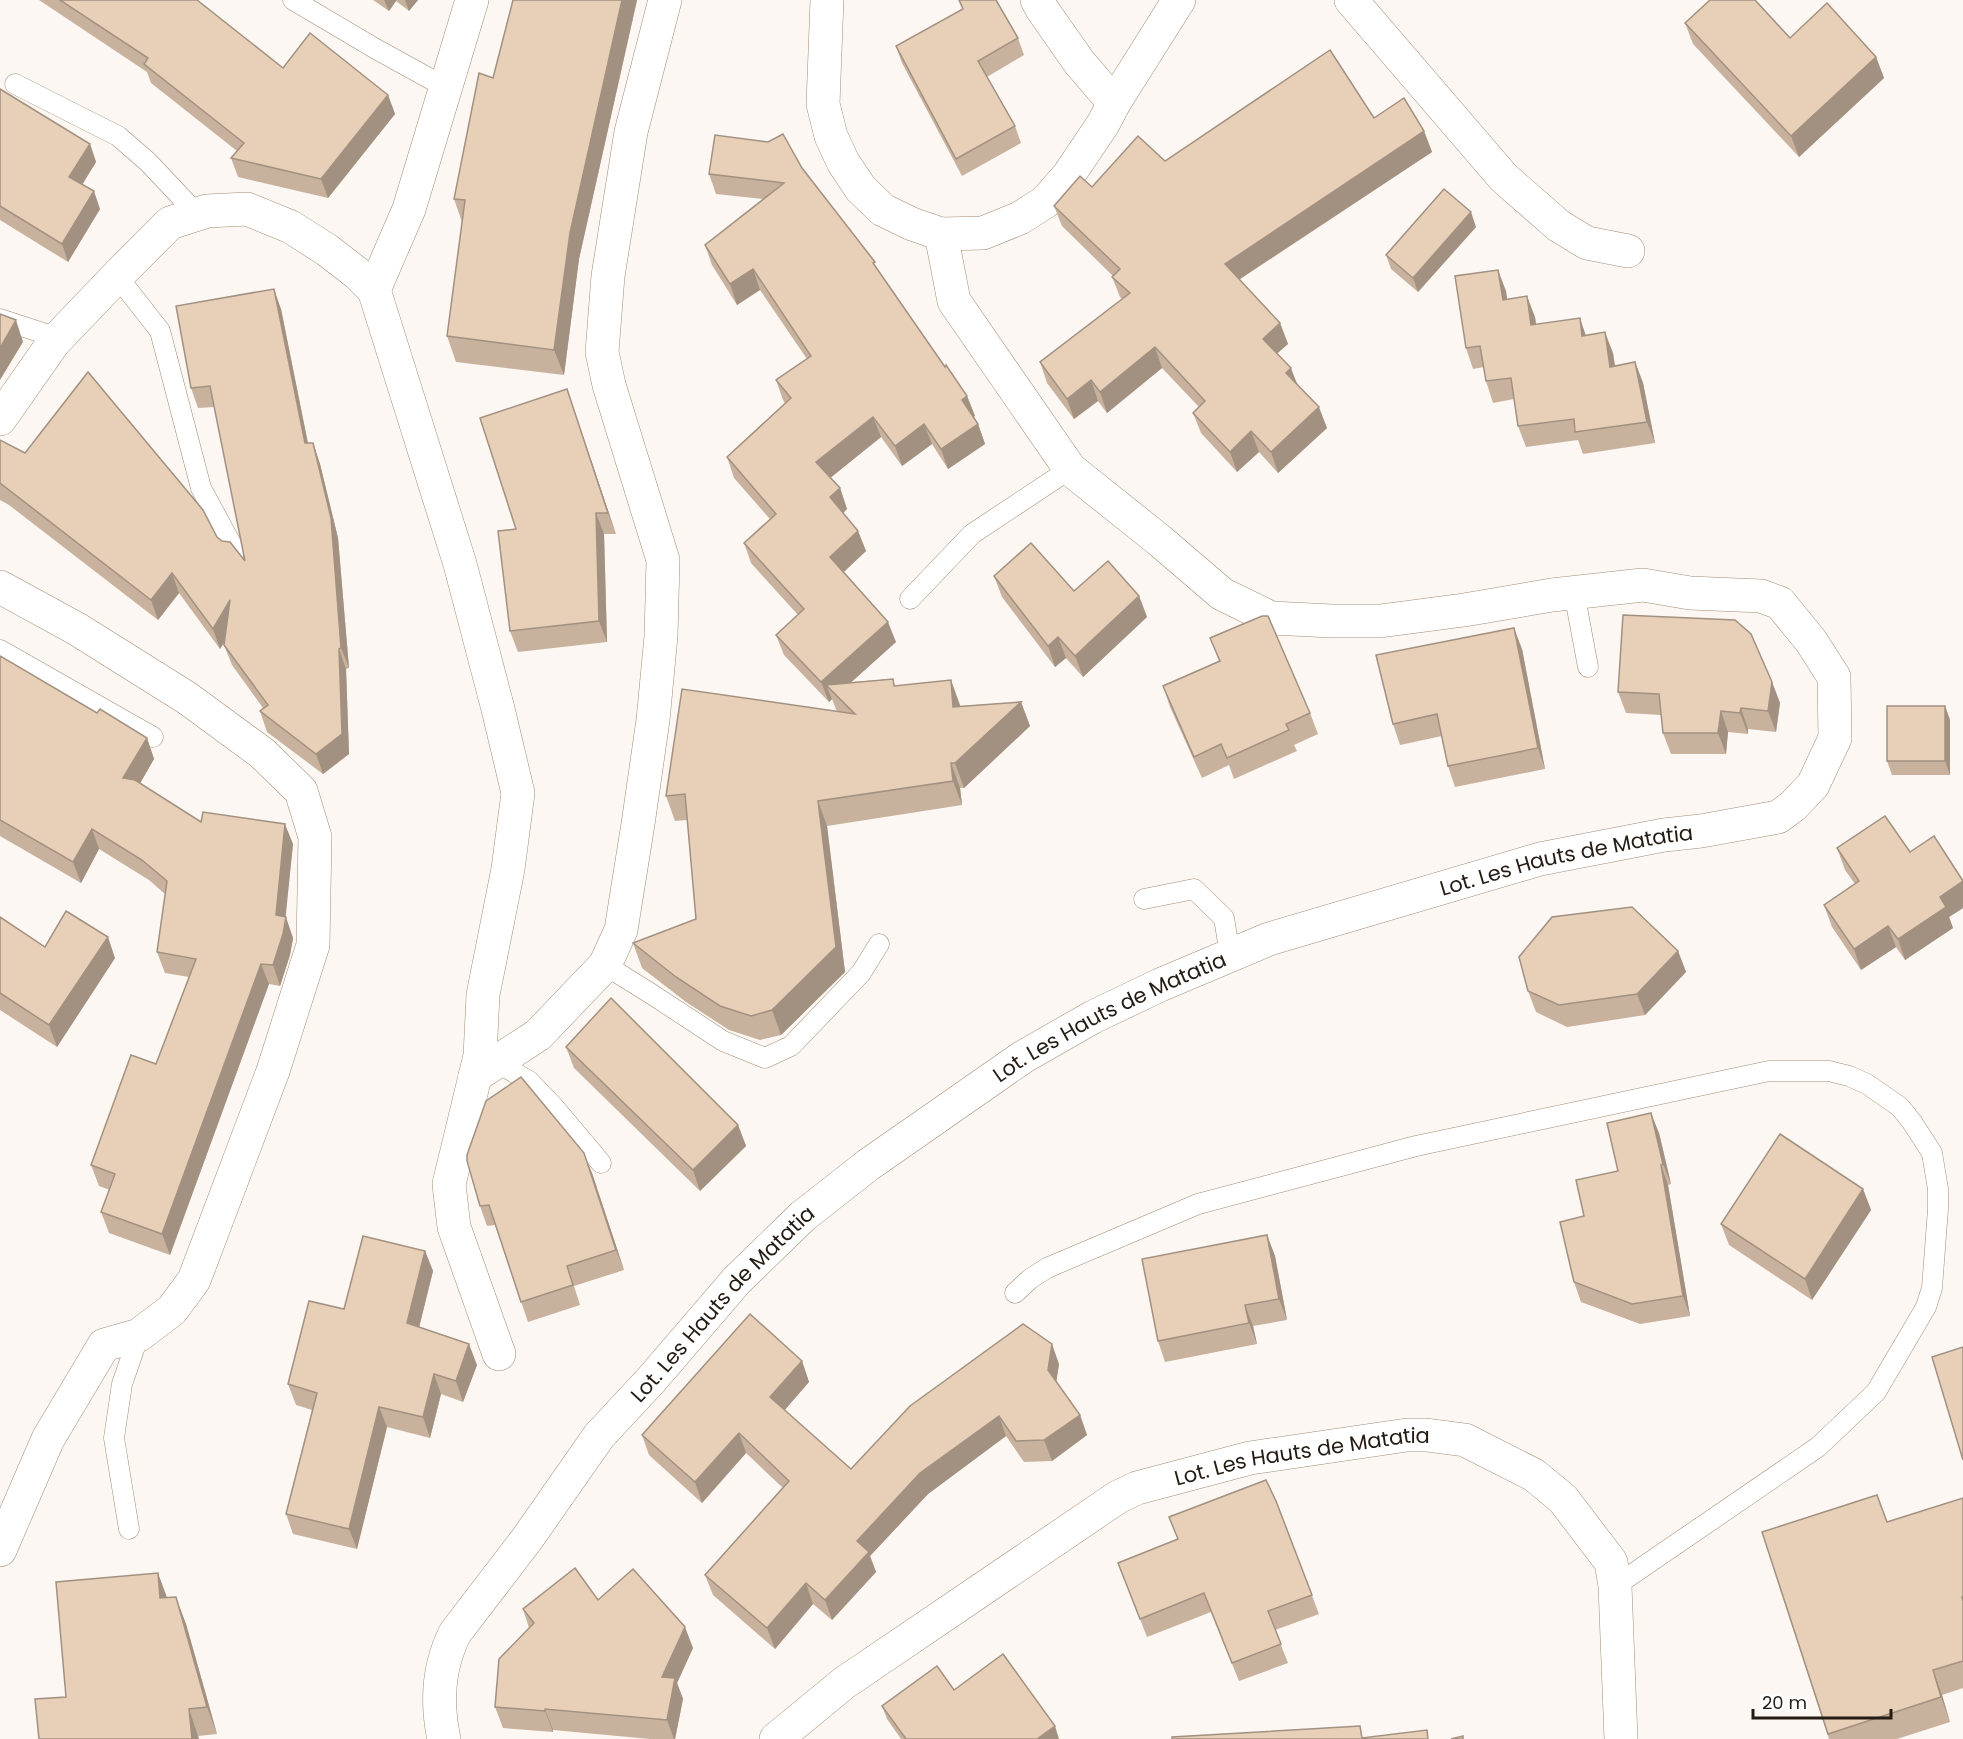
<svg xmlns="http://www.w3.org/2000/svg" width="1963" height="1739" font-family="Poppins,sans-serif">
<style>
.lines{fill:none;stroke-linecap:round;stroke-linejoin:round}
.lane-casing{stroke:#a38c76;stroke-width:21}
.street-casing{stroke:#a38c76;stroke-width:34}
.secondary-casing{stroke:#a38c76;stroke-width:34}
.lane{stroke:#fff;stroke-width:20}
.street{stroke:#fff;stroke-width:33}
.secondary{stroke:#fff;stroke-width:33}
.wall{fill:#c8b29e}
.shaded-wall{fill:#a29181}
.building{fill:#e8cfb8;stroke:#a29181;stroke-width:1.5}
.labels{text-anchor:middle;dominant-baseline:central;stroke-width:5;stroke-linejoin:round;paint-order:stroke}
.street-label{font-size:21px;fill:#241b13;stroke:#fff}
</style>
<rect width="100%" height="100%" fill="#fcf7f2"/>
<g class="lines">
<defs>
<g id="lane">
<polyline points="293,0 376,49 445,87"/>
<polyline points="15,84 118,136 148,162 198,215"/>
<polyline points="117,276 160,331 201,488 235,551"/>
<polyline points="0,319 58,338"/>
<polyline points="1574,592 1588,667"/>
<polyline points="910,599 972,534 1070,469"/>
<polyline points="0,650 153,737"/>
<polyline points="1144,899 1194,889 1224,918 1230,955"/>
<polyline points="605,965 653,995 723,1041 765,1058 791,1046 861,973 879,944"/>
<polyline points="496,1062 529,1081 553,1106 601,1163"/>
<polyline points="1015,1293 1030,1279 1047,1268 1198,1204 1416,1146 1769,1071 1829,1071 1849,1076 1867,1084 1900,1107 1912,1122 1932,1153 1938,1189 1938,1209 1932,1288 1926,1307 1876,1392 1818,1447 1615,1586"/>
<polyline points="129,1529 114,1438 122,1384 139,1335"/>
</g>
<g id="street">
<polyline points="1037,0 1042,9 1079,62 1114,103"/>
<polyline points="1351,0 1504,178 1559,226 1587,243 1628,251"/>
<polyline points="374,290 409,209 472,0"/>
<polyline points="0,419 54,342 122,271 170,223 207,211 247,209 291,227 327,250 358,274 374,290 460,564 498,709 518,793 508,869 483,995 480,1056 449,1184 454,1227 499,1354"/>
<polyline points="0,587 77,629 187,698 262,753 301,791 315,837 313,945 273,1071 194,1280 172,1310 139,1335 104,1345 48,1439 0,1550"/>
<polyline points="475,1076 538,1035 605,965 621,930 638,824 653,720 661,636 663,560 609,385 602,352 608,276 631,132 665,0"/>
<path id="s1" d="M444,1739C436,1702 438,1667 455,1633L527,1539L599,1436L652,1379L737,1280L803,1216L868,1165L1023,1057L1093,1017L1160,985L1269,939L1540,859L1664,835L1701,831L1778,817L1793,806L1813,785L1835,738L1834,677L1811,641L1780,603L1761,596L1690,593L1643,585L1552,595L1464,610L1380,621H1332L1271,618L1222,594L1159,540L1070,469L954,301L941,234"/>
<path id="s2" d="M776,1739L844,1683L1118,1497L1137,1488L1250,1458L1407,1435H1426L1465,1440L1534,1475L1563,1499L1611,1562L1615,1586L1621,1739"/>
</g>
<polyline id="secondary" points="827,0 823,104 831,136 843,162 861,189 883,210 912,224 941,234 983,233 1020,218 1045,202 1068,176 1103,124 1114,103 1179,0"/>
</defs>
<!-- lane casing -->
<use href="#lane" class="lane-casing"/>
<!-- street casing -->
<use href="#street" class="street-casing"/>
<!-- secondary casing -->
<use href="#secondary" class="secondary-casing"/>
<!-- lane -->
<use href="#lane" class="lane"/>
<!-- street -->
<use href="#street" class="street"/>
<!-- secondary -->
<use href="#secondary" class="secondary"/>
</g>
<!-- wall -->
<g class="wall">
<polygon points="39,0 197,0 283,68 388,95 395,114 328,198 238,177 231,158 237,151 151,83 147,72"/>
<polygon points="373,0 418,0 409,11 396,1 389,11"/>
<polygon points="513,0 637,0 579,259 564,375 456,362 447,336 462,222 454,199 493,78"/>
<polygon points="959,0 996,0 1018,38 1024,55 987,77 1015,126 1021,143 962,176 902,63 896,46 963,9"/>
<polygon points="1685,23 1790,38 1876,57 1884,78 1799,157 1693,44"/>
<polygon points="0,89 90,144 96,162 82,184 100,209 68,262 0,220"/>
<polygon points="1374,118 1424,131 1432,152 1239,280 1280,323 1288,344 1277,353 1327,428 1278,473 1259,452 1237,472 1201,433 1193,413 1199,407 1162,368 1107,413 1098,401 1074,419 1047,383 1040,362 1122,299 1120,297 1112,277 1113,276 1062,226 1054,206 1092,187 1165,161"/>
<polygon points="802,168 877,269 945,367 967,396 975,416 973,417 978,424 985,444 948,469 932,444 902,466 881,437 830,478 840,488 847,509 843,513 858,531 866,551 844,572 896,642 851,682 893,679 895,686 960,705 960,706 1021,702 1030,726 964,788 960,788 962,805 827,826 845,972 781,1035 760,1040 729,1030 686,1002 642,968 633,943 696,919 687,820 675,821 666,796 837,711 836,709 832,699 829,702 784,655 776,635 798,615 751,563 744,543 770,519 734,478 727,457 785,403 783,400 776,380 807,359 760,290 737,305 712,265 705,245 763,199 716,194 709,174"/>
<polygon points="1476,227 1418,292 1391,269 1386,255"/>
<polygon points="1506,291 1507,299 1535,317 1536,324 1586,336 1613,353 1615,366 1635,362 1643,383 1655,443 1583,454 1578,440 1526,447 1518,426 1514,399 1493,403 1486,381 1484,367 1473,369 1466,348"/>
<polygon points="281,309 308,443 313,443 320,464 338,538 349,668 346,669 349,754 323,774 267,732 260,711 263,708 232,665 224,645 225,642 220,649 179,593 158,620 9,505 0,500 0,440 25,453 217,537 245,561 214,407 198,408 191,388"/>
<polygon points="574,410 616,534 604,534 607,642 518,652 510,631 516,529"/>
<polygon points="994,576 1074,591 1139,596 1147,617 1083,677 1066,658 1055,667 1002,597"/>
<polygon points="1210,638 1310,713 1318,734 1294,745 1297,751 1234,779 1229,765 1202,778 1170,707 1163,686 1219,661"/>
<polygon points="1522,649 1545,769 1455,787 1448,766 1442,736 1400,745 1393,724"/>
<polygon points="0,656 97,713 147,738 154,759 140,783 201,822 293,844 285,917 293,938 290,955 280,986 269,984 170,1255 109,1233 101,1212 110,1190 99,1186 91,1165 156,1064 189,977 165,973 157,952 165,894 149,880 99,849 81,883 0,836"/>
<polygon points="1772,682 1780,703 1776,732 1748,729 1748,734 1728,732 1726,754 1671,754 1663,733 1661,715 1626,713 1618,692"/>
<polygon points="1945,706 1950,720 1950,775 1892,775 1887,761"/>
<polygon points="1837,848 1910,852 1963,880 1963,908 1949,917 1953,928 1905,960 1896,947 1861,970 1832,927 1824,905 1855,884 1845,870"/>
<polygon points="0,917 45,947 115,958 57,1047 0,1010"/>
<polygon points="1678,951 1686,972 1645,1015 1567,1027 1536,1012 1528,991"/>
<polygon points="566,1047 738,1125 746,1146 700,1191 574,1068"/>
<polygon points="1659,1133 1671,1184 1668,1185 1690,1316 1640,1324 1581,1302 1574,1282 1584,1216 1618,1171"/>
<polygon points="592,1173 624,1270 574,1286 580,1305 528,1322 495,1225 487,1226 480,1206"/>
<polygon points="1863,1189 1871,1210 1812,1300 1729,1245 1721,1224"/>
<polygon points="1267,1235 1275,1256 1287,1320 1253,1326 1257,1344 1165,1362 1158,1341"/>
<polygon points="425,1251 433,1271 419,1327 477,1365 463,1402 441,1394 430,1438 387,1427 357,1549 293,1534 286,1514 312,1410 296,1405 288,1384 344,1309"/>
<polygon points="802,1361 809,1382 784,1410 851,1469 1059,1364 1056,1382 1080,1415 1087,1435 1052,1461 1024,1462 1006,1436 928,1494 870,1556 876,1572 832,1620 813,1604 775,1649 713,1595 705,1575 783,1488 746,1453 702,1503 649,1455 642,1435"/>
<polygon points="1963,1498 1963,1688 1942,1695 1950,1722 1897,1739 1829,1739 1762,1532 1887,1522"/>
<polygon points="1276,1501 1319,1614 1275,1630 1288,1663 1239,1681 1211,1612 1147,1637 1118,1563"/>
<polygon points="167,1598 186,1624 217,1734 198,1736 199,1739 39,1739 66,1697"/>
<polygon points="598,1600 693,1648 677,1683 683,1699 675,1739 650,1739 553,1730 553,1732 503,1728 495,1707 529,1628 523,1609"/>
<polygon points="954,1690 1059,1739 901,1739 887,1719 882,1706"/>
</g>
<!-- shaded-wall -->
<g class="shaded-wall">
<polygon points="384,0 396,0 396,1 389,11"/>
<polygon points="405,0 418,0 409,11"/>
<polygon points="622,0 637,0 579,259 564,375 554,350 570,233"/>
<polygon points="1876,57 1884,78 1799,157 1791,136"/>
<polygon points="388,95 395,114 328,198 321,179"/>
<polygon points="1424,131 1432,152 1232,284 1225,264"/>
<polygon points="90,144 96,162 76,195 69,177"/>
<polygon points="94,191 100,209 68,262 62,244"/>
<polygon points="1471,212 1476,227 1418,292 1413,278"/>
<polygon points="753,269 760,290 737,305 730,284"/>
<polygon points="1498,270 1506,291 1510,321 1503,300"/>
<polygon points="274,289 281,309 312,464 305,443"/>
<polygon points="1527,296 1535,317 1539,346 1531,325"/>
<polygon points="1580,318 1587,339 1582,336"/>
<polygon points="16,320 23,342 0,380 0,348"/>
<polygon points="1280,323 1288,344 1271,359 1263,339"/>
<polygon points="1605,332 1613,353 1618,388 1610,367"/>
<polygon points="1155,347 1162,368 1107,413 1100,392"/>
<polygon points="1635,362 1643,383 1655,443 1647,422"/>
<polygon points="1291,368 1299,389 1286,373"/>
<polygon points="1091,380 1098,401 1074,419 1067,399"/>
<polygon points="567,389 574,410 616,534 608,513"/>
<polygon points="967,396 975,416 969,420 962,400"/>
<polygon points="1319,407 1327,428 1278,473 1271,452"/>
<polygon points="873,417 881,437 824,483 816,462"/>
<polygon points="924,424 932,444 902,466 895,446"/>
<polygon points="978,424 985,444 948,469 941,449"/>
<polygon points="1251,431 1259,452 1237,472 1230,452"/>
<polygon points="313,443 320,464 338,538 349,668 341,648"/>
<polygon points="840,488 847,509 838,518 830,497"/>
<polygon points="596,513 604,534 607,642 599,621"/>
<polygon points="858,531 866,551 838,577 830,557"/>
<polygon points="172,573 179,593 158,620 151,600"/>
<polygon points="1139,596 1147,617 1083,677 1075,656"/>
<polygon points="230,600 237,620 220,649 213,629"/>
<polygon points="888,622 896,642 837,695 826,685 832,699 829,702 821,682"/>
<polygon points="1514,628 1522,649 1545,769 1538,748"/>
<polygon points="1058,637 1066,658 1055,667 1048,646"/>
<polygon points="339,649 346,669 349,754 323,774 316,754"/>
<polygon points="951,680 960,705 962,732 953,707"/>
<polygon points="1772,682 1780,703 1776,732 1768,711"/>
<polygon points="1021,702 1030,726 964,788 955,763"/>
<polygon points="1945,706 1950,720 1950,775 1945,761"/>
<polygon points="1741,708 1748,729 1748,734 1740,713"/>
<polygon points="1721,711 1728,732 1726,754 1718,733"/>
<polygon points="147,738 154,759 131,799 123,778"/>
<polygon points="951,763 960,788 962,805 953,781"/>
<polygon points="818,801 827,826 845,972 781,1035 772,1010"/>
<polygon points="285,824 293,844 285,923 286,917 293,938 290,955 280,986 273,965 276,915"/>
<polygon points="92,829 99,849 81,883 73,862"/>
<polygon points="1963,881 1963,908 1949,917 1953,928 1905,960 1898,939 1940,897"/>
<polygon points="1888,926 1896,947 1861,970 1854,949"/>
<polygon points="108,937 115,958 57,1047 49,1025"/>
<polygon points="1678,951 1686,972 1645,1015 1637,994"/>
<polygon points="261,964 269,984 170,1255 162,1234"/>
<polygon points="1651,1113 1659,1133 1671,1184 1663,1164"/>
<polygon points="738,1125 746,1146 700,1191 693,1170"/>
<polygon points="584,1153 592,1173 624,1270 616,1250"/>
<polygon points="1661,1165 1668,1185 1690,1316 1683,1296"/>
<polygon points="1863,1189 1871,1210 1812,1300 1805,1279"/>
<polygon points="1267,1235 1275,1256 1287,1320 1279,1299"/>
<polygon points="425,1251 433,1271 415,1344 407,1323"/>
<polygon points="1245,1305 1253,1326 1257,1344 1249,1323"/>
<polygon points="469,1344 477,1365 463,1402 456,1381"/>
<polygon points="1052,1344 1059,1364 1055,1391 1048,1370"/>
<polygon points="802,1361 809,1382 778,1418 770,1397"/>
<polygon points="434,1374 441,1394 430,1438 423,1417"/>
<polygon points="379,1407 387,1427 357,1549 349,1529"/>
<polygon points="1080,1415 1087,1435 1052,1461 1044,1440"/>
<polygon points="999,1416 1006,1436 928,1494 870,1556 876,1572 832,1620 825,1600 857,1541 920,1473"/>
<polygon points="739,1433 746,1453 702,1503 695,1482"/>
<polygon points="158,1573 168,1600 160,1598"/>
<polygon points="806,1583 813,1604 775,1649 767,1628"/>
<polygon points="176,1597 186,1624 217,1734 207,1707"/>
<polygon points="685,1627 693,1648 677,1683 683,1699 675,1739 674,1739 667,1720 662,1677"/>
<polygon points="1933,1670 1942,1695 1950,1722 1941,1697"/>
<polygon points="189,1709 199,1739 192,1739"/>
<polygon points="545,1709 553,1730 553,1732 545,1711"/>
<polygon points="1055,1726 1059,1739 1037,1739"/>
</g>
<!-- building -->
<g class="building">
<polygon points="60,0 197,0 283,68 310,33 388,95 321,179 231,158 244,143 144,64 148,58"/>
<polygon points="513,0 622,0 570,233 554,350 447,336 465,200 454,199 479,73 493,78"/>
<polygon points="959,0 996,0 1018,38 978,61 1015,126 956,159 896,46 963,9"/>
<polygon points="1710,0 1755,0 1790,38 1827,3 1876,57 1791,136 1685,23"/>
<polygon points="1330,50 1374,118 1404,98 1424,131 1225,264 1280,323 1263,339 1291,368 1286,373 1319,407 1271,452 1251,431 1230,452 1193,413 1205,401 1155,347 1100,392 1091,380 1067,399 1040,362 1130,293 1112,277 1120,269 1054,206 1080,176 1092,187 1138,136 1165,161"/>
<polygon points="0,89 90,144 69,177 94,191 62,244 0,206"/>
<polygon points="783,134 802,168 875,262 873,263 945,367 946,365 967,396 962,400 978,424 941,449 924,424 895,446 873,417 816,462 840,488 830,497 858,531 830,557 888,622 821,682 776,635 804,609 744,543 776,514 727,457 791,398 776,380 811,356 753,269 730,284 705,245 784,183 709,174 715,135 768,142"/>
<polygon points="1444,189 1471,212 1413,278 1386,255"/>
<polygon points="1498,270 1503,300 1527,296 1531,325 1580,318 1582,336 1605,332 1610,367 1635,362 1647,422 1575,432 1574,419 1518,426 1511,378 1486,381 1480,346 1466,348 1455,276"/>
<polygon points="274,289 305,443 313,443 331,518 341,648 339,649 342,734 316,754 260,711 268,705 224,645 230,600 213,629 172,573 151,600 0,483 0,440 25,453 88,372 203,510 217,537 222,541 230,542 245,561 210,386 191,388 176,306"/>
<polygon points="0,314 16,320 0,348"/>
<polygon points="567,389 608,513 596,513 599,621 510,631 498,531 516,529 480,418"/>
<polygon points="1031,543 1074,591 1108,561 1139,596 1075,656 1058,637 1048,646 994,576"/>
<polygon points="1623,615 1735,620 1751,634 1772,682 1768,711 1741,708 1740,713 1721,711 1718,733 1663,733 1659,694 1618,692"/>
<polygon points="1262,616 1268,616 1310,713 1286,724 1289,730 1227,758 1221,744 1194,757 1163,686 1220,661 1210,638"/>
<polygon points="1514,628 1538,748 1448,766 1437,714 1393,724 1376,655"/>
<polygon points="0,656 97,713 100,709 147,738 123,778 135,780 201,822 203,812 285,824 276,915 286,917 283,934 273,965 261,964 162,1234 101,1212 115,1174 91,1165 131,1055 156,1064 196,959 157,952 167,881 142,860 92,829 73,862 0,820"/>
<polygon points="893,679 894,686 951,680 953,707 1021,702 955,763 951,763 953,781 818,801 836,947 772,1010 751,1016 720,1006 676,977 633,943 696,919 685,794 666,796 682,689 855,714 826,685"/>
<rect x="1887" y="706" width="58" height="55"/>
<polygon points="1885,816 1910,852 1934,836 1963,881 1940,897 1946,907 1898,939 1888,926 1854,949 1824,905 1859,881 1837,848"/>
<polygon points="1632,907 1678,951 1637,994 1559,1005 1528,991 1519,957 1552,917"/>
<polygon points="66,911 108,937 49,1025 0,993 0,917 45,947"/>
<polygon points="611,998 738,1125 693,1170 566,1047"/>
<polygon points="521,1077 584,1153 616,1250 567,1266 573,1285 521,1302 489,1205 480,1206 467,1161 467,1155 486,1101"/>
<polygon points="1651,1113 1663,1164 1661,1165 1683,1296 1632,1304 1574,1282 1560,1222 1584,1216 1576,1180 1618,1171 1607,1123"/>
<polygon points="1780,1134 1863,1189 1805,1279 1721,1224"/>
<polygon points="1267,1235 1279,1299 1245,1305 1249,1323 1158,1341 1142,1259"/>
<polygon points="363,1236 425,1251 407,1323 469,1344 456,1381 434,1374 423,1417 379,1407 349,1529 286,1514 317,1393 288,1384 309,1301 344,1309"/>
<polygon points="750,1314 802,1361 770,1397 851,1469 910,1406 1023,1324 1052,1344 1048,1370 1080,1415 1044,1440 1016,1441 999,1416 920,1473 857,1541 869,1552 825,1600 806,1583 767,1628 705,1575 789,1481 739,1433 695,1482 642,1435"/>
<polygon points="1963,1347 1963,1460 1932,1357"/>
<polygon points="1266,1480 1276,1501 1312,1595 1268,1611 1281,1644 1232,1663 1204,1593 1140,1619 1118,1563 1178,1539 1169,1517"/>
<polygon points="1877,1495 1887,1522 1963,1498 1963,1597 1962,1597 1963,1601 1963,1661 1933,1670 1941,1697 1828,1734 1762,1532"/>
<polygon points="575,1568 598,1600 633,1569 685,1627 662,1677 675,1678 667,1720 545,1709 545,1711 495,1707 499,1659 534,1623 523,1609"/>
<polygon points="158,1573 160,1598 176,1597 207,1707 189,1709 192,1739 39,1739 35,1699 66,1697 56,1582"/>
<polygon points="1003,1654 1055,1726 1037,1739 906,1739 882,1706 937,1666 954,1690"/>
<polygon points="1360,1726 1362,1738 1427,1730 1428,1739 1172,1739 1172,1737"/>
<polygon points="1463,1736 1463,1739 1451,1739"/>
</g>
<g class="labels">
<!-- street labels -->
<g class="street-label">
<text stroke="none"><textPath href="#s1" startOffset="1506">Lot. Les Hauts de Matatia</textPath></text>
<text stroke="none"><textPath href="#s1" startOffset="1020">Lot. Les Hauts de Matatia</textPath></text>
<text stroke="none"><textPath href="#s1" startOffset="534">Lot. Les Hauts de Matatia</textPath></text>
<text stroke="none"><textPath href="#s2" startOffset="609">Lot. Les Hauts de Matatia</textPath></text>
</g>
</g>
<!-- scale -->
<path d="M1753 1709v9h138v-9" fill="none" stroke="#241b13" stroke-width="3"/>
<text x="1762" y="1709" font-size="18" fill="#241b13" stroke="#ffffff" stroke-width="4.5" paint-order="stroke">20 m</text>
</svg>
